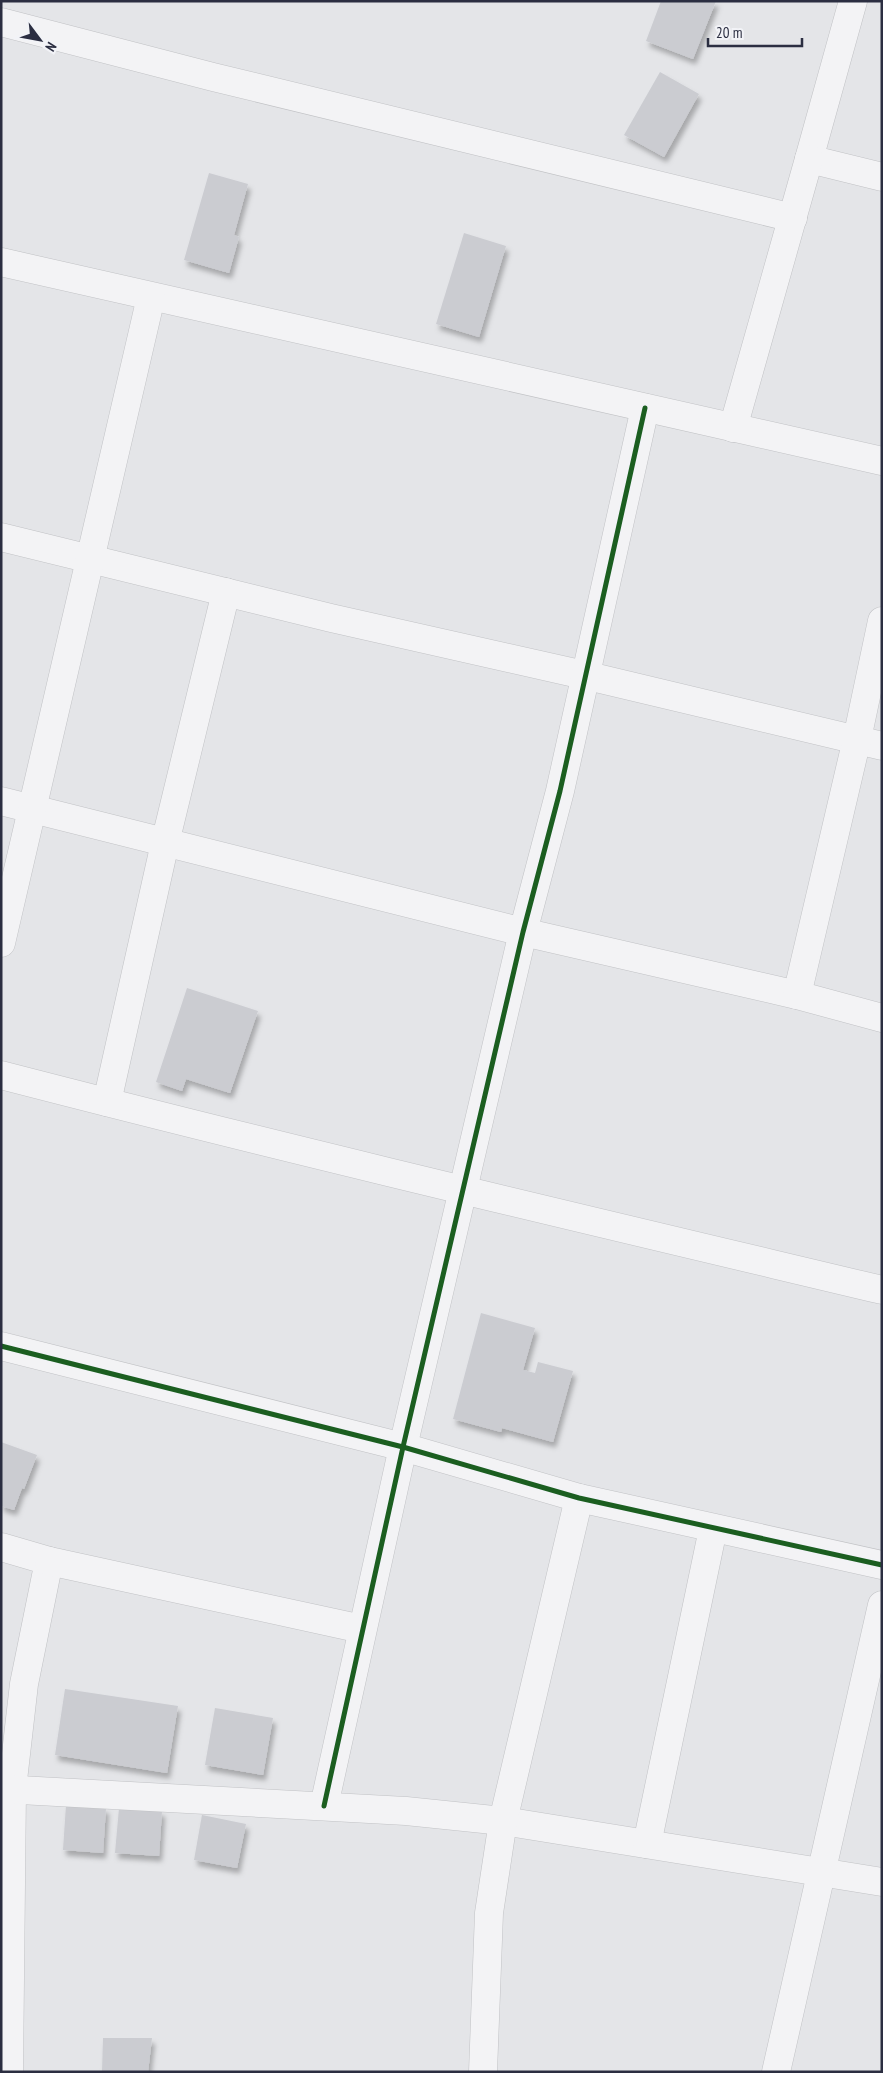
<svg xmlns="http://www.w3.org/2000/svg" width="883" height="2073" font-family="'PT Sans Narrow',sans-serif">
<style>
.building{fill:#cbccd1;filter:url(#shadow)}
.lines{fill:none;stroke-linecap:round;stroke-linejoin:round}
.minor-casing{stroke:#c1c2c5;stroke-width:29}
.minor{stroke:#f3f3f5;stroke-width:28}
.cycleway-casing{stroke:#f2f3f7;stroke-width:8}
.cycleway{stroke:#1b5e20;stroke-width:5}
</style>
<defs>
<filter id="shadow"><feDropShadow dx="3" dy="5.5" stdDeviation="2.5" flood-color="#0004"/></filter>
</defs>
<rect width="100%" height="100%" fill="#e4e5e8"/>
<!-- building -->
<g class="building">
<polygon points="661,1 716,1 693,59 646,41"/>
<polygon points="660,72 699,94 664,157 624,135"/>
<polygon points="209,173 248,184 234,235 239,237 229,273 184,260"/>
<polygon points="464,233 506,246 479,337 436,324"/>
<polygon points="187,988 258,1011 230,1093 186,1079 182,1091 156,1082"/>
<polygon points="481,1313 535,1328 523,1370 535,1373 538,1362 573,1371 553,1442 502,1428 501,1432 453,1419"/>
<polygon points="1,1442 37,1455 24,1489 22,1488 14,1510 1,1506"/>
<polygon points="65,1689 178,1706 167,1773 55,1755"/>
<polygon points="215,1708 273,1718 263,1775 205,1765"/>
<polygon points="66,1805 106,1808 103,1853 63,1850"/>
<polygon points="119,1808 162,1811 159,1856 115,1853"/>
<polygon points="202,1815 246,1824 237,1868 194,1860"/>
<polygon points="103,2038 152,2038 148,2072 102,2072"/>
</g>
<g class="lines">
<defs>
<g id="minor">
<polyline points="853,1 809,159 882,177"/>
<polyline points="1,22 213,77 793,218"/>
<polyline points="1,262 882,461"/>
<polyline points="733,428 809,159"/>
<polyline points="1,537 331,618 584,675 882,746"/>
<polyline points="1,801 523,932 797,995 882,1018"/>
<polyline points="1,943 151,297"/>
<polyline points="797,995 857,739 882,621"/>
<path d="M1,1075C294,1151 588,1220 882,1290"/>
<polyline points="107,1102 165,843 226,592"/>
<polyline points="1,1346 403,1447 579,1498 882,1565"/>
<polyline points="1,1547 49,1561 24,1684 12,1789 9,2072"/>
<polyline points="49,1561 362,1629"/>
<polyline points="1,1789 406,1811 503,1821 882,1882"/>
<polyline points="324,1806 403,1447 523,932 560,791 645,408"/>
<polyline points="647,1844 713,1529"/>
<polyline points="483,2072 489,1913 503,1821 579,1498"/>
<polyline points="776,2072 882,1605"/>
</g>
</defs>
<!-- minor casing -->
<use href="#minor" class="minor-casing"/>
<!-- minor -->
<use href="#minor" class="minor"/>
<defs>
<g id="cycleway">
<polyline points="1,1346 403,1447 579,1498 882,1565"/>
<polyline points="324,1806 403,1447 523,932 560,791 645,408"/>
</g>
</defs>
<!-- cycleway casing -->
<use href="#cycleway" class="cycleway-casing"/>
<!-- cycleway -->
<use href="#cycleway" class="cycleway"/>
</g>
<!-- border -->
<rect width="883" height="2073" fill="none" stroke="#2b2e41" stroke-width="5"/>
<!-- north arrow -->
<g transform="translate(40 40) rotate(122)" stroke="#f2f3f7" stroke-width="4" paint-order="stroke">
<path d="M0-4L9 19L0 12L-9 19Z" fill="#2b2e41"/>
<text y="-8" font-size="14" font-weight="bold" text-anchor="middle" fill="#2b2e41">N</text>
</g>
<!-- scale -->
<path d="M708 38v8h94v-8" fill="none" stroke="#2b2e41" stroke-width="2.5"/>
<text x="716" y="38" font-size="15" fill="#2b2e41" stroke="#f2f3f7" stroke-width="4" paint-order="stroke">20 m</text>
</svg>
